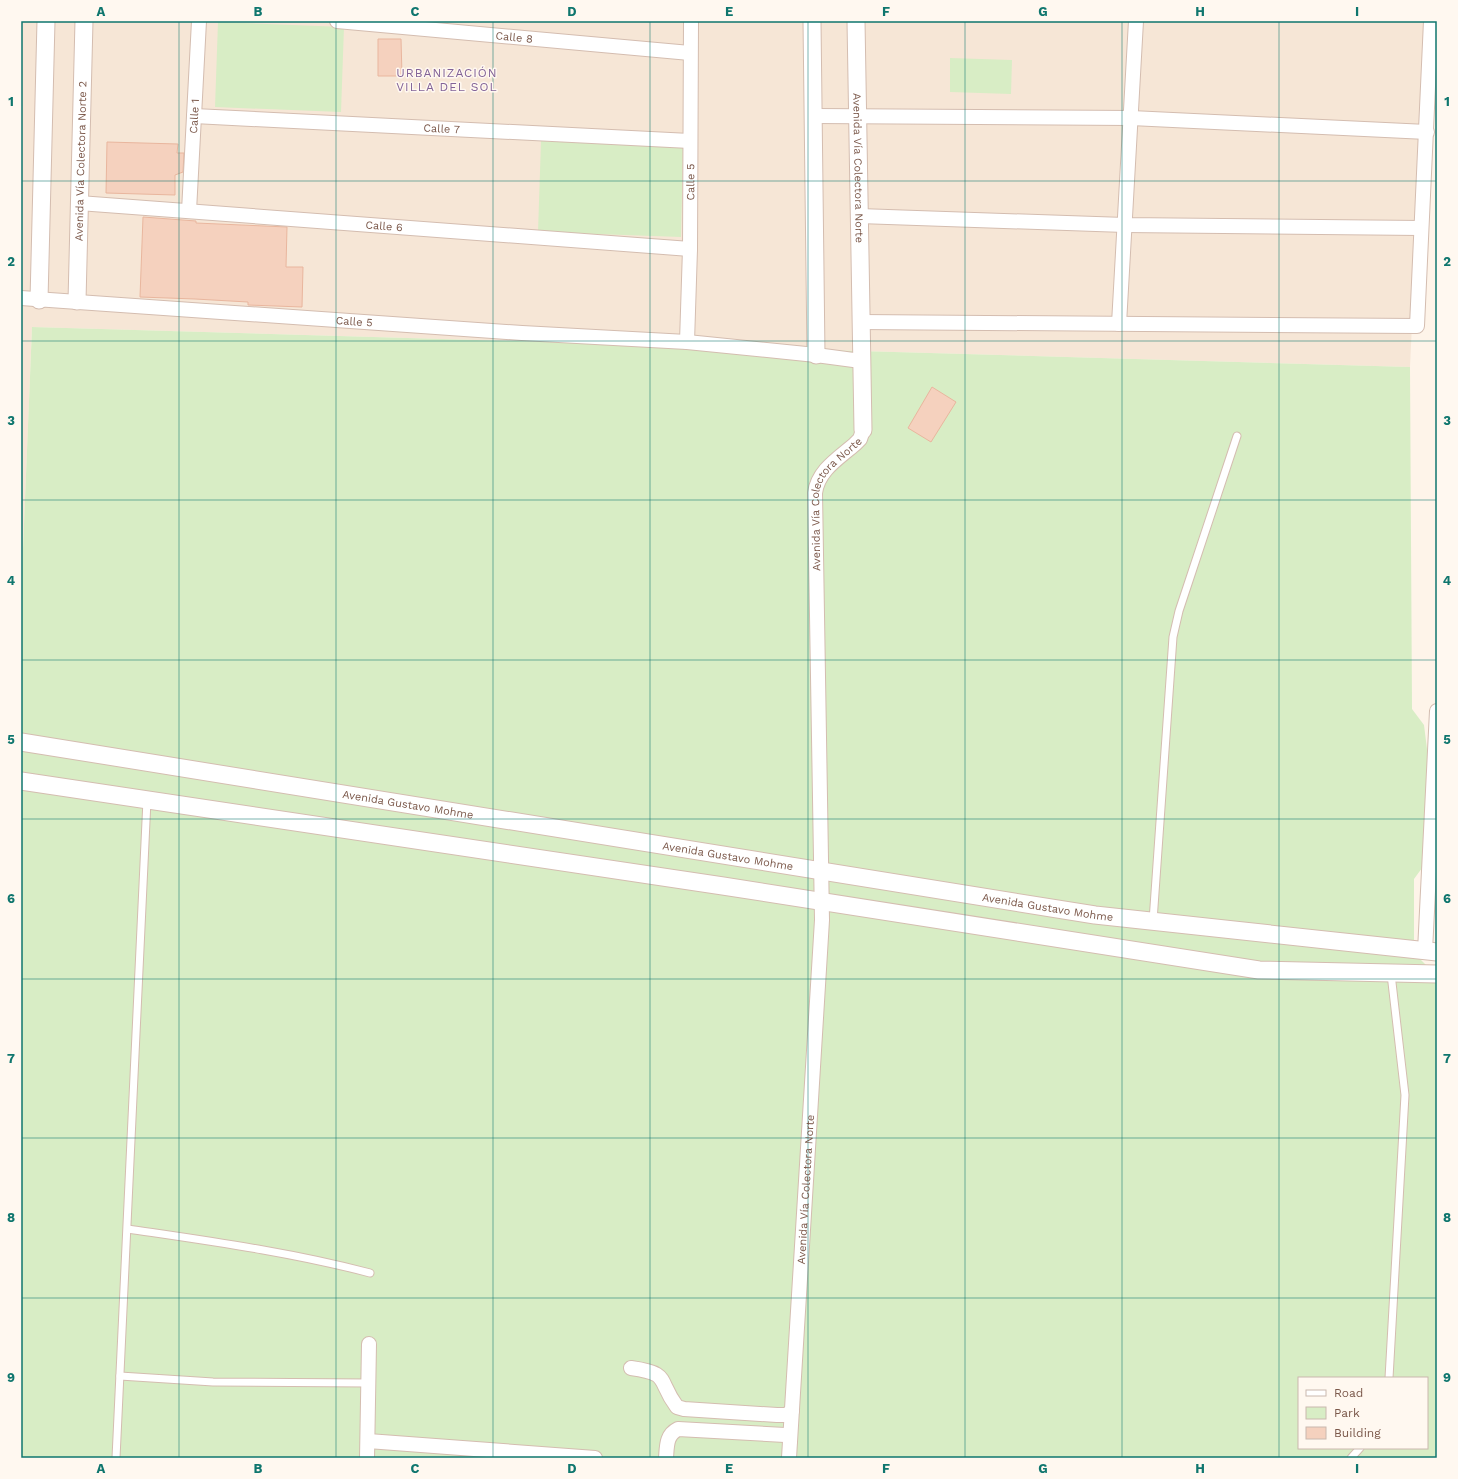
<svg xmlns="http://www.w3.org/2000/svg" width="1458" height="1479" font-family="'Work Sans',sans-serif">
<style>
.residential{fill:#f6e6d6}
.green{fill:#d8edc5;fill-rule:evenodd}
.building{fill:#f5d1be;stroke:#e9b69e}
.lines{fill:none;stroke-linecap:round;stroke-linejoin:round}
.service-casing{stroke:#d4bdb0;stroke-width:9}
.minor-casing{stroke:#d4bdb0;stroke-width:16}
.tertiary-casing{stroke:#d4bdb0;stroke-width:19}
.service{stroke:#fff;stroke-width:7}
.minor{stroke:#fff;stroke-width:14}
.tertiary{stroke:#fff;stroke-width:17}
.grid{fill:none;stroke:#0f766e;stroke-width:1;stroke-opacity:0.55}
.labels{text-anchor:middle;dominant-baseline:central;stroke-width:3;stroke-linejoin:round;paint-order:stroke}
.street-label{font-size:11px;fill:#7b584a;stroke:#fff8f0}
.neighbourhood-label{font-size:12px;letter-spacing:1px;fill:#826297;stroke:#fff8f0}
.neatline{fill:none;stroke:#0f766e;stroke-width:1.5}
.grid-label{font-size:13px;text-anchor:middle;font-weight:bold;fill:#0f766e}
</style>
<rect width="100%" height="100%" fill="#fef4e9"/>
<!-- residential -->
<polygon class="residential" points="21,21 1426,21 1410,367 32,327 21,598"/>
<!-- green -->
<g class="green">
<polygon points="218,22 344,27 341,112 215,107"/>
<polygon points="950,58 1012,60 1011,94 950,92"/>
<polygon points="541,141 683,146 681,237 538,232"/>
<path d="M32,327L1410,367L1412,709L1424,725L1430,773L1425,864L1414,879V953L1433,972H1437V1458H21V598ZM1299,1378H1427V1448H1299Z"/>
</g>
<!-- building -->
<g class="building">
<polygon points="378,39 401,39 402,76 378,76"/>
<polygon points="107,142 178,144 177,153 184,153 183,172 175,175 175,195 106,193"/>
<polygon points="143,217 196,221 196,223 287,227 286,267 303,267 302,307 248,305 248,302 195,299 140,297"/>
<polygon points="932,387 956,402 931,442 908,428"/>
</g>
<g class="lines">
<defs>
<g id="service">
<polyline points="1153,921 1173,637 1179,611 1237,436"/>
<path d="M128,1229C209,1241 291,1252 370,1273"/>
<polyline points="120,1376 213,1382 368,1383"/>
<polyline points="1389,1378 1405,1095 1391,974"/>
<polyline points="116,1458 147,800"/>
<polyline points="1351,1458 1360,1448"/>
</g>
<g id="minor">
<path id="s1" d="M337,21L690,53"/>
<path id="s2" d="M194,116L690,141"/>
<polyline points="815,116 1131,118 1427,132"/>
<path id="s3" d="M79,203L690,249"/>
<path id="s4" d="M189,211L199,21"/>
<polyline points="859,216 1125,225 1421,228"/>
<path id="s5" d="M21,298L522,333L687,342L816,355L861,361"/>
<polyline points="860,322 1417,326 1431,21"/>
<polyline points="1119,324 1136,21"/>
<path id="s6" d="M687,342L690,249L691,21"/>
<polyline points="1425,951 1437,711"/>
<path d="M631,1368C672,1374 656,1379 677,1407L684,1409L777,1415H786L792,1411"/>
<polyline points="368,1441 595,1458"/>
<polyline points="367,1458 369,1344"/>
<path d="M666,1458C667,1446 666,1435 678,1429L785,1435L789,1437L790,1441"/>
<path id="s7" d="M789,1458L822,920L815,493C818,470 839,458 855,444L860,439L863,430"/>
</g>
<g id="tertiary">
<polyline points="812,21 816,355"/>
<path id="s8" d="M856,21L863,430"/>
<polyline points="39,300 46,21"/>
<path id="s9" d="M77,301L84,21"/>
<path id="s10" d="M21,742L1095,915L1437,952"/>
<polyline points="21,781 723,886 1259,970 1437,974"/>
</g>
</defs>
<!-- service casing -->
<use href="#service" class="service-casing"/>
<!-- minor casing -->
<use href="#minor" class="minor-casing"/>
<!-- tertiary casing -->
<use href="#tertiary" class="tertiary-casing"/>
<!-- service -->
<use href="#service" class="service"/>
<!-- minor -->
<use href="#minor" class="minor"/>
<!-- tertiary -->
<use href="#tertiary" class="tertiary"/>
</g>
<!-- grid -->
<path class="grid" d="M179,21V1458M336,21V1458M493,21V1458M650,21V1458M808,21V1458M965,21V1458M1122,21V1458M1279,21V1458M21,181H1437M21,341H1437M21,500H1437M21,660H1437M21,819H1437M21,979H1437M21,1138H1437M21,1298H1437"/>
<g class="labels">
<!-- street labels -->
<g class="street-label">
<text stroke="none"><textPath href="#s1" startOffset="178">Calle 8</textPath></text>
<text stroke="none"><textPath href="#s4" startOffset="95">Calle 1</textPath></text>
<text stroke="none"><textPath href="#s2" startOffset="248">Calle 7</textPath></text>
<text stroke="none"><textPath href="#s9" startOffset="140">Avenida Vía Colectora Norte 2</textPath></text>
<text stroke="none"><textPath href="#s8" startOffset="147">Avenida Vía Colectora Norte</textPath></text>
<text stroke="none"><textPath href="#s6" startOffset="160">Calle 5</textPath></text>
<text stroke="none"><textPath href="#s3" startOffset="306">Calle 6</textPath></text>
<text stroke="none"><textPath href="#s5" startOffset="334">Calle 5</textPath></text>
<text stroke="none"><textPath href="#s7" startOffset="963">Avenida Vía Colectora Norte</textPath></text>
<text stroke="none"><textPath href="#s10" startOffset="392">Avenida Gustavo Mohme</textPath></text>
<text stroke="none"><textPath href="#s10" startOffset="716">Avenida Gustavo Mohme</textPath></text>
<text stroke="none"><textPath href="#s10" startOffset="1040">Avenida Gustavo Mohme</textPath></text>
<text stroke="none"><textPath href="#s7" startOffset="269">Avenida Vía Colectora Norte</textPath></text>
</g>
<!-- neighbourhood labels -->
<g class="neighbourhood-label">
<text x="447" y="73">URBANIZACIÓN<tspan x="447" dy="14">VILLA DEL SOL</tspan></text>
</g>
</g>
<!-- border -->
<rect width="1458" height="1479" fill="none" stroke="#fff8f0" stroke-width="44"/>
<!-- legend -->
<rect x="1298" y="1377" width="130" height="72" fill="#fff8f0" stroke="#cab8ae"/>
<rect x="1306" y="1390" width="20" height="6" fill="#ffffff" stroke="#cab8ae"/>
<text x="1334" y="1397" font-size="12" fill="#7b584a">Road</text>
<rect x="1306" y="1407" width="20" height="12" fill="#d8edc5" stroke="#cab8ae"/>
<text x="1334" y="1417" font-size="12" fill="#7b584a">Park</text>
<rect x="1306" y="1427" width="20" height="12" fill="#f5d1be" stroke="#cab8ae"/>
<text x="1334" y="1437" font-size="12" fill="#7b584a">Building</text>
<rect x="22" y="22" width="1414" height="1435" class="neatline"/>
<g class="grid-label">
<text x="101" y="16">A</text>
<text x="258" y="16">B</text>
<text x="415" y="16">C</text>
<text x="572" y="16">D</text>
<text x="729" y="16">E</text>
<text x="886" y="16">F</text>
<text x="1043" y="16">G</text>
<text x="1200" y="16">H</text>
<text x="1357" y="16">I</text>
<text x="11" y="106">1</text>
<text x="1447" y="106">1</text>
<text x="11" y="266">2</text>
<text x="1447" y="266">2</text>
<text x="11" y="425">3</text>
<text x="1447" y="425">3</text>
<text x="11" y="585">4</text>
<text x="1447" y="585">4</text>
<text x="11" y="744">5</text>
<text x="1447" y="744">5</text>
<text x="11" y="903">6</text>
<text x="1447" y="903">6</text>
<text x="11" y="1063">7</text>
<text x="1447" y="1063">7</text>
<text x="11" y="1222">8</text>
<text x="1447" y="1222">8</text>
<text x="11" y="1382">9</text>
<text x="1447" y="1382">9</text>
<text x="101" y="1473">A</text>
<text x="258" y="1473">B</text>
<text x="415" y="1473">C</text>
<text x="572" y="1473">D</text>
<text x="729" y="1473">E</text>
<text x="886" y="1473">F</text>
<text x="1043" y="1473">G</text>
<text x="1200" y="1473">H</text>
<text x="1357" y="1473">I</text>
</g>
</svg>
